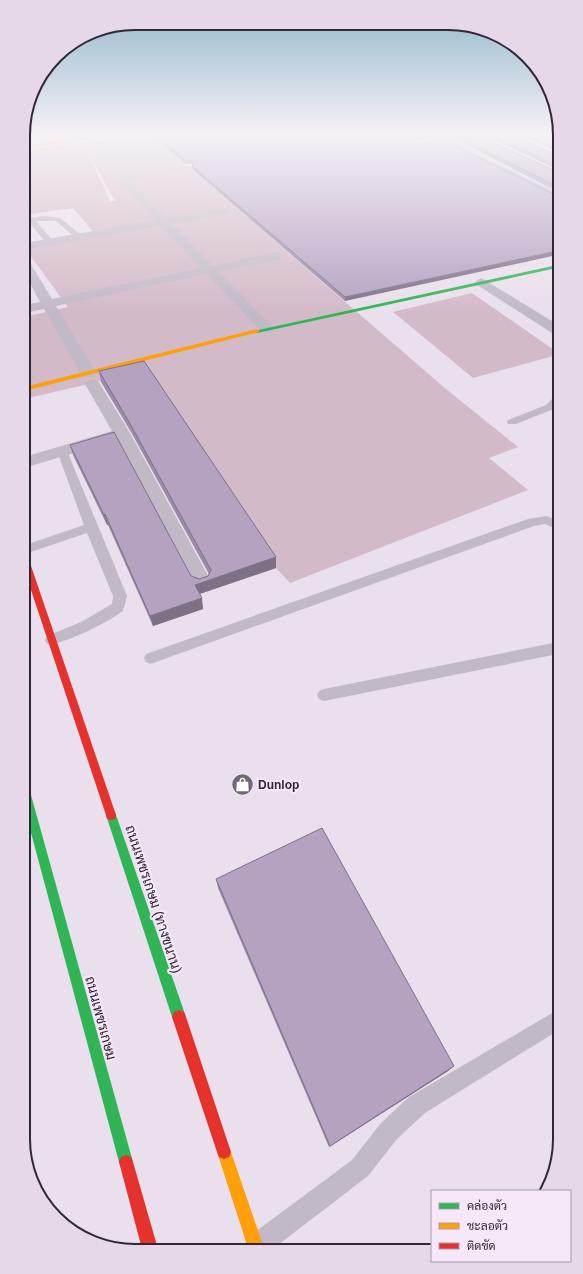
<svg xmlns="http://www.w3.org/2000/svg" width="583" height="1274" font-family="Arial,Sarabun,sans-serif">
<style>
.green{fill:#d3bac8;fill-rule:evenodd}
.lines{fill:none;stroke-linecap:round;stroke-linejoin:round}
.lane{fill:#c2b9c6;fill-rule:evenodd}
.street{fill:#c2b9c6;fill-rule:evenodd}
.fast{fill:#30b455;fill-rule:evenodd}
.slow{fill:#ff9f0a;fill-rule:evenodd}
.jam{fill:#e5322d;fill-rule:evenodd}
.wall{fill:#9b8ba5;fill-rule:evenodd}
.shaded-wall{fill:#7e7186}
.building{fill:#b4a2c0;stroke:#7e7186}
.labels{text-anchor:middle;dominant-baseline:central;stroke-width:4;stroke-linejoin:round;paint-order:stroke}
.poi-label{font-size:12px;font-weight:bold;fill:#302836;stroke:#f6e7f9;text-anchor:start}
.near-street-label{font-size:14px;fill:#302836;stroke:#f6e7f9}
.rim{fill:none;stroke:#302836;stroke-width:2}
</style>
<rect width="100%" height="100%" fill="#eae0ed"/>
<!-- green -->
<g class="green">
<path d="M152,135L446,389L518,447L489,458L528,490L290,583L276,568L145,371L24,399V317L68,307L24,247L95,234L73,208L24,215L23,150ZM87,151L115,201H110Z"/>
<polygon points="472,293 557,352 557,355 473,378 393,312"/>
</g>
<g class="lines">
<!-- lane -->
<g class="lane">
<polygon points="47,135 54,135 62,142 57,143"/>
<polygon points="254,135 267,135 217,145 214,143"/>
<polygon points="43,216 60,218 84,237 77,239 56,221 36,221 54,242 47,244 29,222 24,223 24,219"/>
<polygon points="557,397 557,406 554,409 516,424 508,424 507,422 508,420 546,405 553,398"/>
<path d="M62,448L67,451L127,596L123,611C101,626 77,637 52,645L47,644L45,640L47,636L81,622L112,604L113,596L87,533L25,554V545L84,525L57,451Z"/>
<polygon points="547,516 558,521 558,530 545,524 534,526 156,662 151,664 146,662 144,658 146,654 528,519"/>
<polygon points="558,642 558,654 324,701 319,699 317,695 319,691 324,689"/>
<polygon points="559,1009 559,1030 425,1113 397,1139 368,1176 274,1248 244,1248 247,1238 352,1160 381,1123 409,1097"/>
</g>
<!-- street -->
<g class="street">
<polygon points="433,135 455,136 456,138 454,140 556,192 556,199 444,142 416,148 412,145 413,143 437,138"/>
<polygon points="98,142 101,143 105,149 163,143 163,147 160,148 109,154 124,175 190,165 192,167 190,169 187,170 128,180 166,218 225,208 229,209 230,211 229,213 172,224 213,266 276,252 280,253 282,256 280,259 219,272 272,326 274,329 272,332 262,332 207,274 56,306 97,374 94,377 84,377 81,374 44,309 24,313 24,305 40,302 24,272 24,258 28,259 52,299 201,268 161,226 24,250 24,243 156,220 118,180 94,145"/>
<polygon points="481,278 557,324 557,334 552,333 477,285 475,282"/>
<polygon points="93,379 98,381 130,433 211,581 208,586 201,588 194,586 117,440 24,468 24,457 112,431 85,384 88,381"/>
</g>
<!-- fast -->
<g class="fast">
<polygon points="557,265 557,268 257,333 254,331"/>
<polygon points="26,790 30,791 31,795 133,1162 131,1167 126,1169 121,1167 119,1162 26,814"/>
<polygon points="111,810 115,811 116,815 186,1017 184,1022 179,1024 174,1022 172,1017 106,815 107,811"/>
</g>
<!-- slow -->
<g class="slow">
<polygon points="109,135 120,135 23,148 23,146"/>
<polygon points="257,329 259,330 259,332 24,391 24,387"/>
<polygon points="224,1145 229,1147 231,1152 264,1248 248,1248 217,1152 219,1147"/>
</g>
<!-- jam -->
<g class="jam">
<polygon points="25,557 29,560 116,815 115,819 111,820 107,819 106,815 25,572"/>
<polygon points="179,1010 184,1012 186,1017 231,1152 229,1157 224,1159 219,1157 217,1152 172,1017 174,1012"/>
<polygon points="126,1155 131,1157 133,1162 158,1249 142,1249 119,1162 121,1157"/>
</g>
</g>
<!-- wall -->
<g class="wall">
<path d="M152,135H434L433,137L413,142L412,143L345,301L192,169V165L191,164H186L164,146V142H160ZM180,135L210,139L262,135L259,136L248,139L207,141L182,137Z"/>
<polygon points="455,135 477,135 556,171 556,191 457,140"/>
<polygon points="483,135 512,135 556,154 556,169"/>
<polygon points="518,135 549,135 556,138 556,151"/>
<polygon points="99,371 276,568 200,594 203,609 153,626 108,525 107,525 73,455 70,445 191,576 199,579 208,576 209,574 131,432 101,382"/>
<polygon points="216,879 448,1071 329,1147 218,888"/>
</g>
<!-- shaded-wall -->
<g class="shaded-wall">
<polygon points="224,135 263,135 210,139 210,136"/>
<polygon points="429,135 434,135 433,137 413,142 411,145 411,142 413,138"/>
<polygon points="557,251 557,255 345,301 345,297"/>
<polygon points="24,287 28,287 31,296 24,298"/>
<polygon points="105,514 108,525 107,525 104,515"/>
<polygon points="276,557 276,568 196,595 195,585"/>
<polygon points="202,598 203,609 153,626 150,616"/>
<polygon points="454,1066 448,1071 329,1147 330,1146"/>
</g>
<!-- building -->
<g class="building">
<polygon points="156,135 179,135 182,137 207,141 248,139 259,136 262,135 429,135 413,138 411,142 417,146 444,140 556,195 557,251 345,297 192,166 193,164 191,160 185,161 164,142 164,139 160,139"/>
<polygon points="201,135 224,135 210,136"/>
<polygon points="457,135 477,135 556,171 556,186 457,136"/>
<polygon points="491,135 512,135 556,154 556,165"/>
<polygon points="526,135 549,135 556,138 556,148"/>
<polygon points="24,279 28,287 24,287"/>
<polygon points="144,361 276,557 195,585 202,598 150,616 105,514 104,515 70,445 114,432 191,576 199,579 208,576 211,570 129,422 99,371"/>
<polygon points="322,828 454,1066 330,1146 216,879"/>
</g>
<!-- sky -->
<linearGradient id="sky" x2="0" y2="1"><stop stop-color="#93b8ca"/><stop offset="0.43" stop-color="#f6f1f7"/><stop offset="1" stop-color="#f6f1f7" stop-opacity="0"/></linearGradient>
<rect width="583" height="313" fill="url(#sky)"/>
<!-- icons -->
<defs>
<symbol id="shop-disc" viewBox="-11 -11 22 22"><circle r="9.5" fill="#716876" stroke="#f6e7f9"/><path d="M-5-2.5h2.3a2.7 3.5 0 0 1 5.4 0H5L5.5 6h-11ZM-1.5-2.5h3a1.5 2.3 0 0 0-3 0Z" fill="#fff"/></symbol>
</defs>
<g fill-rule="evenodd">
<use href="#shop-disc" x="230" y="772" width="25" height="25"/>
</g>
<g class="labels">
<!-- poi labels -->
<g class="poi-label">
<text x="258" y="785">Dunlop</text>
</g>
<!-- near-street labels -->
<g class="near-street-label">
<text transform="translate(154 899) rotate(72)">ถนนเพชรเกษม (ทางขนาน)</text>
<text transform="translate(101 1018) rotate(75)">ถนนเพชรเกษม</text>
</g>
</g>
<!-- crop -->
<path d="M0 0H583V1274H0ZM135 30H448A105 105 0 0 1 553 135V1139A105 105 0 0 1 448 1244H135A105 105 0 0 1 30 1139V135A105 105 0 0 1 135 30Z" fill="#e6d8e9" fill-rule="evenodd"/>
<path class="rim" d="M135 30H448A105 105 0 0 1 553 135V1139A105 105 0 0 1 448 1244H135A105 105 0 0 1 30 1139V135A105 105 0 0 1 135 30Z"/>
<!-- legend -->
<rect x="431" y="1190" width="140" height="72" fill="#f6e7f9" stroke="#a79bab"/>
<rect x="439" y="1203" width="20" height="6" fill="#30b455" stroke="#a79bab"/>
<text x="467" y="1210" font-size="12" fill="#302836">คล่องตัว</text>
<rect x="439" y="1223" width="20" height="6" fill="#ff9f0a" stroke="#a79bab"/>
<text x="467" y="1230" font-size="12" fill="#302836">ชะลอตัว</text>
<rect x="439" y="1243" width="20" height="6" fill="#e5322d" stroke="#a79bab"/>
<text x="467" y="1250" font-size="12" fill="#302836">ติดขัด</text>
</svg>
